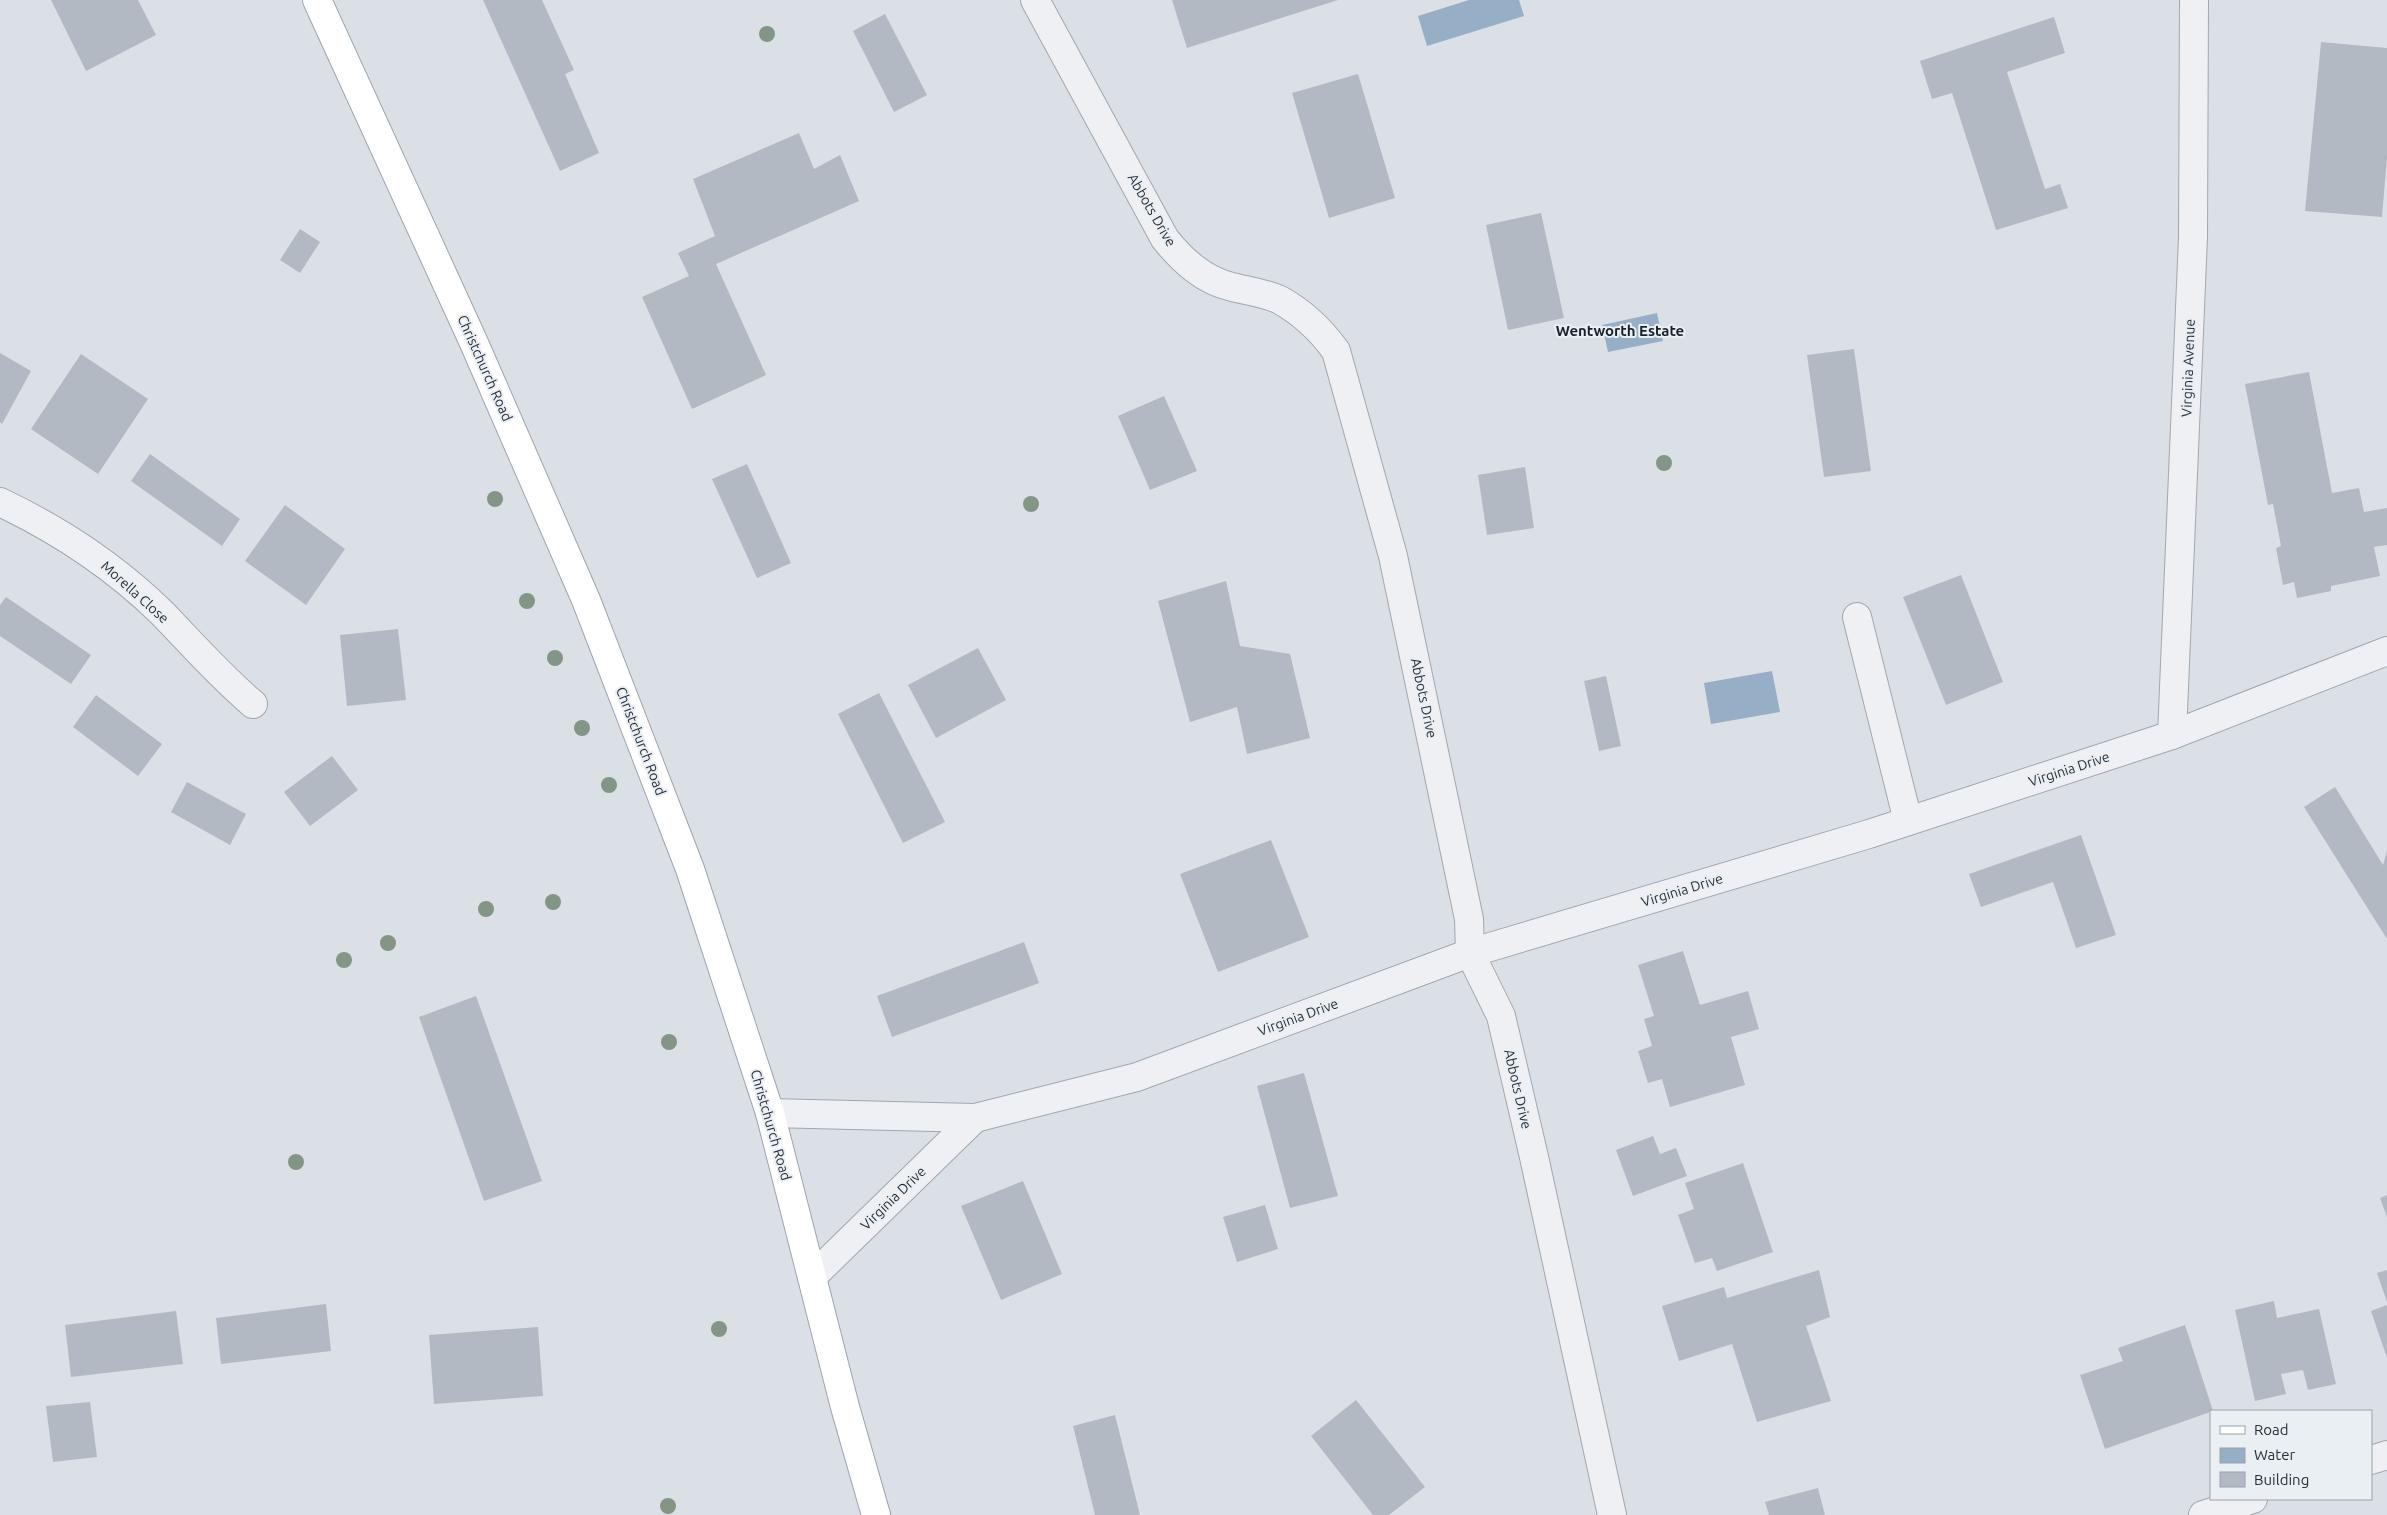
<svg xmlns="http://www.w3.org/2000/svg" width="2387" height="1515" font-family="Ubuntu,sans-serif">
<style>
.water{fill:#96afc6}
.building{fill:#b3b9c2}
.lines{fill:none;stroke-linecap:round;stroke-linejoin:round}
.minor-casing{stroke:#a1a7af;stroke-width:30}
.major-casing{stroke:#9ba5b1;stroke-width:30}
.minor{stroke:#eef0f4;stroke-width:28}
.major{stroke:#fff;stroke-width:28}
.tree{fill:#839584}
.labels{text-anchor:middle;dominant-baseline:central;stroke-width:4;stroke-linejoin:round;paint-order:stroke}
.street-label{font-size:14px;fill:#262e3b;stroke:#eaeff3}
.neighbourhood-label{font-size:15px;font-weight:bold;fill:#18202c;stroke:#eaeff3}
</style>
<rect width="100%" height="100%" fill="#dbe0e6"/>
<!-- water -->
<g class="water">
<polygon points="1469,0 1519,0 1524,16 1427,46 1418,16"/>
<polygon points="1657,313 1663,341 1608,352 1602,325"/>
<polygon points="1772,671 1780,712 1711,724 1704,683"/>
</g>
<!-- building -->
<g class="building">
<polygon points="51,0 138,0 156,35 86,71"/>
<polygon points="483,0 542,0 574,70 565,74 599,153 560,171"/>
<polygon points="1172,0 1338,0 1187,48"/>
<polygon points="885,14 927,95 894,112 853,31"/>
<polygon points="2054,17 2065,53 2007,72 2045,189 2060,184 2068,208 1996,230 1952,93 1932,99 1920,61"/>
<polygon points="2321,42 2387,48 2387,157 2382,217 2305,211"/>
<polygon points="1358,74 1395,198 1329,218 1292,93"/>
<polygon points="799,133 814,169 840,155 859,201 716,264 766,375 692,409 642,297 689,276 678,253 715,236 693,179"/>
<polygon points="1541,213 1564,318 1508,330 1486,225"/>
<polygon points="300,229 320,242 300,273 280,260"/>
<polygon points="1854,349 1871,471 1824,477 1807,355"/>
<polygon points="0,353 31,371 2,424 0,422"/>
<polygon points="81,354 148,399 98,474 31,429"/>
<polygon points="2309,372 2332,493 2359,488 2364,512 2387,508 2387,545 2374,547 2380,576 2331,586 2331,591 2297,598 2294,582 2283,585 2276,548 2281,546 2273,504 2268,505 2245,384"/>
<polygon points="1164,396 1197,471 1150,490 1118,416"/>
<polygon points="150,454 240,519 222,546 131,481"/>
<polygon points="747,464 791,563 757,578 712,479"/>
<polygon points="1525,467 1534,528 1487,535 1478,475"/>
<polygon points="285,505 345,549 306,605 245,561"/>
<polygon points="1961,575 2003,682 1946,705 1903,597"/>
<polygon points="1226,581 1240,646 1290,654 1310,738 1247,754 1237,707 1190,722 1158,601"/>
<polygon points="6,597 91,655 71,684 0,636 0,605"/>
<polygon points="398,629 406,700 347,706 340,635"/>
<polygon points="978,648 1006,700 936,738 908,685"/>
<polygon points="1606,676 1621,746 1599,751 1584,681"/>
<polygon points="879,693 945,822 903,843 838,714"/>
<polygon points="96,695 162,744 138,776 73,727"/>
<polygon points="332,756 358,790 310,826 284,792"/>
<polygon points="187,782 246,814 230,845 171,812"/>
<polygon points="2335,787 2383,865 2387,851 2387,939 2304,807"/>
<polygon points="2081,835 2116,935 2076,948 2053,882 1981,907 1969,874"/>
<polygon points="1271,840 1309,937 1218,972 1180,874"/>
<polygon points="1024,942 1039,983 892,1037 877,996"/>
<polygon points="1683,951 1700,1005 1748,991 1759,1029 1731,1037 1745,1085 1670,1107 1662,1079 1648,1083 1638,1051 1652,1046 1644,1019 1654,1016 1638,965"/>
<polygon points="476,996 542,1181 484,1201 419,1017"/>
<polygon points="1304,1073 1338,1196 1290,1208 1257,1086"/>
<polygon points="1653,1136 1660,1154 1676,1148 1687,1176 1633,1196 1616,1150"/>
<polygon points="1743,1163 1773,1252 1717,1271 1712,1258 1695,1263 1678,1215 1694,1209 1685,1183"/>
<polygon points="1023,1181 1062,1274 1001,1300 961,1206"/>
<polygon points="2387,1195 2387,1217 2380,1198"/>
<polygon points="1265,1205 1278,1249 1237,1262 1223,1217"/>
<polygon points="1819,1270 1830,1317 1806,1326 1831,1401 1757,1422 1732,1344 1679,1361 1662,1306 1724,1287 1727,1298"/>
<polygon points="2387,1270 2387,1302 2377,1273"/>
<polygon points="2274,1301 2277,1318 2319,1309 2336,1384 2308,1390 2303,1370 2281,1374 2286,1394 2255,1401 2235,1310"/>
<polygon points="326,1304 331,1351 221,1364 216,1318"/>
<polygon points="2387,1305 2387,1358 2371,1311"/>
<polygon points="176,1311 183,1364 71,1377 65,1325"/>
<polygon points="2185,1325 2213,1411 2105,1449 2080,1375 2123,1361 2118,1348"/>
<polygon points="538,1327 543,1396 434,1404 429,1335"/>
<polygon points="1356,1400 1425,1487 1389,1515 1373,1515 1311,1436"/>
<polygon points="90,1402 97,1457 53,1462 46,1406"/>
<polygon points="1115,1415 1140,1515 1095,1515 1073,1426"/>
<polygon points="1818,1488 1825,1515 1769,1515 1765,1502"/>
</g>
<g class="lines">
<defs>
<g id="minor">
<path d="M1035,0L1165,239C1183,261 1203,280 1232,287C1248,291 1265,293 1280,300C1303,313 1321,330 1336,351L1393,556L1469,919L1470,953L1501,1016L1534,1157L1612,1515"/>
<path d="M0,502C59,530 115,567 162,613C192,644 220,676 253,704"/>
<polyline points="1857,617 1908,821"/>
<polyline points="2172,735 2193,237 2194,0"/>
<polyline points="770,1113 975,1118 1137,1077 1470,953 1869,834 2172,735 2387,651"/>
<polyline points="812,1277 975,1118"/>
<polyline points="2371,1460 2387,1455"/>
<polyline points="2203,1515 2253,1499"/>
</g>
<polyline id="major" points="317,0 474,343 586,600 690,869 770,1113 845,1407 876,1515"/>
</defs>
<!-- minor casing -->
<use href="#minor" class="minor-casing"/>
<!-- major casing -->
<use href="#major" class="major-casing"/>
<!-- minor -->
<use href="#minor" class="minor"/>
<!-- major -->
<use href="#major" class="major"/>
</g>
<!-- trees -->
<g class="tree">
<circle cx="767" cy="34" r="8"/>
<circle cx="1664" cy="463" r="8"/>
<circle cx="495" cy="499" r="8"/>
<circle cx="1031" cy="504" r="8"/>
<circle cx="527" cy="601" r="8"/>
<circle cx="555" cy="658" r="8"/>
<circle cx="582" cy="728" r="8"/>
<circle cx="609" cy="785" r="8"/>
<circle cx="553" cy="902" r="8"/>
<circle cx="486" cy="909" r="8"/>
<circle cx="388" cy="943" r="8"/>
<circle cx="344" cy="960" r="8"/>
<circle cx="669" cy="1042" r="8"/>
<circle cx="296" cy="1162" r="8"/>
<circle cx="719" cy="1329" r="8"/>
<circle cx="668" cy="1506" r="8"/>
</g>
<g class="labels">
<!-- street labels -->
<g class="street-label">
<text transform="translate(1152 210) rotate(60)">Abbots Drive</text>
<text transform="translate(485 368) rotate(66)">Christchurch Road</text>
<text transform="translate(2188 368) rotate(-88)">Virginia Avenue</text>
<text transform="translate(135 592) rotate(42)">Morella Close</text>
<text transform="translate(1424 698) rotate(78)">Abbots Drive</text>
<text transform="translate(641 741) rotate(69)">Christchurch Road</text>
<text transform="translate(2069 769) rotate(-18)">Virginia Drive</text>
<text transform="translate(1682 890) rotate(-17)">Virginia Drive</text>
<text transform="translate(1298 1017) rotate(-20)">Virginia Drive</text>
<text transform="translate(1518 1089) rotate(77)">Abbots Drive</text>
<text transform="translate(771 1125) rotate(74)">Christchurch Road</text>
<text transform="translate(893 1198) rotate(-44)">Virginia Drive</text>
</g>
<!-- neighbourhood labels -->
<g class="neighbourhood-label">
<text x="1620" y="330">Wentworth Estate</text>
</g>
</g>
<!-- legend -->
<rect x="2210" y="1410" width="162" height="90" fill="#eaeff3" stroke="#9ca2a9"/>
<rect x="2220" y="1426" width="25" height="8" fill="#ffffff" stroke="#9ca2a9"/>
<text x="2254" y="1435" font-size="15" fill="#262e3b">Road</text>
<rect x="2220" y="1448" width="25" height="15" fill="#96afc6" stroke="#9ca2a9"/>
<text x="2254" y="1460" font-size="15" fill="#262e3b">Water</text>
<rect x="2220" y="1472" width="25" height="15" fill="#b3b9c2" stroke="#9ca2a9"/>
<text x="2254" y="1485" font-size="15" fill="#262e3b">Building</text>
</svg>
